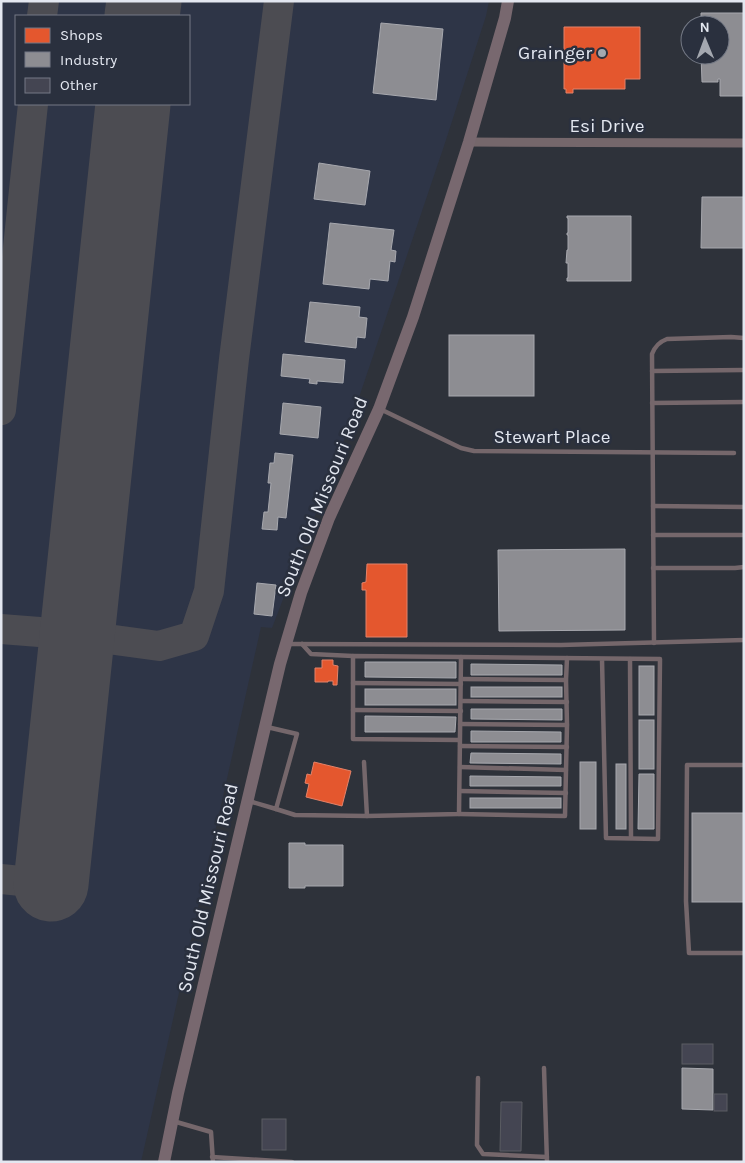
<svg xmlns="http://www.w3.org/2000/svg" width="745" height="1163" font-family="Karla,sans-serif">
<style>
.built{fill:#2e3547;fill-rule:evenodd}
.shops{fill:#e4572e;stroke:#e48268}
.industry{fill:#8d8d92;stroke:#a7a8ae}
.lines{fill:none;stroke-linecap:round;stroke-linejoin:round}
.taxiway{stroke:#4c4c52;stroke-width:30}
.runway{stroke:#4c4c52;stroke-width:75}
.building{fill:#444552;stroke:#5a5c62}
.lane{stroke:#75676b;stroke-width:4.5}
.street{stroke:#75676b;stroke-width:9}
.secondary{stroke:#78686f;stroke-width:12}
.poi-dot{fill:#a4a8b0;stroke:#2a303e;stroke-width:2}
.labels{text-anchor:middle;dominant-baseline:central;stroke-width:5;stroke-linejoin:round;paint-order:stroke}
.poi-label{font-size:19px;fill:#e3e7f0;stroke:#2a303e;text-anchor:end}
.street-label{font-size:19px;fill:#e3e7f0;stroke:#2a303e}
</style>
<rect width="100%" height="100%" fill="#2e323a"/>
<!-- built -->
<path class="built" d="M1,1H489L486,16L444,146L349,427L272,628L261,627L141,1162H1ZM16,16H189V104H16Z"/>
<!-- shops -->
<g class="shops">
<polygon points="564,27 640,27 640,79 625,79 625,89 573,89 573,93 566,93 566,89 564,89"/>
<polygon points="367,564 407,564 407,637 366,637 366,590 362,590 362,583 366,582"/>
<polygon points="322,660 333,660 333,665 338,666 337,685 333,685 333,681 328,681 328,682 315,682 315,668 322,668"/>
<polygon points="314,762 351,771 342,806 306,797 309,784 305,783 307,774 311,775"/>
</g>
<!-- industry -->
<g class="industry">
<polygon points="701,13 744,13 744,96 720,96 720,79 718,79 718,82 702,82 701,55 720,55 720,25 701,25"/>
<polygon points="381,23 443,29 436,100 373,93"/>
<polygon points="319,163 370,171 365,205 314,199"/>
<polygon points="702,197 744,197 744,248 701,248"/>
<polygon points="567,216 631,216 631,281 567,281 567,278 568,278 568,263 566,263 567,250 568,250 568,235 567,235 567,233 568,233 568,218 567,218"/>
<polygon points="330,223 394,230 391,250 396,251 395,262 390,261 388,281 370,279 369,289 323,284"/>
<polygon points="310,302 360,307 359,317 367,318 365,338 357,337 356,348 305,342"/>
<rect x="449" y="335" width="85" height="61"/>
<polygon points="283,354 345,360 343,383 317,381 317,384 309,383 310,379 281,376"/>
<polygon points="283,403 321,407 318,438 280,434"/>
<polygon points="275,453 293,455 286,518 278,517 277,530 262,529 264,512 268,512 271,483 268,483 270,463 274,463"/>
<polygon points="625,549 625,630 499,631 498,550"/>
<polygon points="257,583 276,585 272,616 254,614"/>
<polygon points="365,662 456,662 456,678 365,677"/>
<polygon points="471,664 562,665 562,675 471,675"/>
<rect x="639" y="666" width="15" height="49"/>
<rect x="471" y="687" width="91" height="10"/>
<rect x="365" y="689" width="91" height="16"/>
<polygon points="471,709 562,709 562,720 471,719"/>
<polygon points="365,716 456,717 455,732 365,732"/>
<rect x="639" y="720" width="15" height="49"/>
<polygon points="471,731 561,732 561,742 471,742"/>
<polygon points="471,753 561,754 561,764 470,763"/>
<rect x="580" y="762" width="16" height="67"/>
<rect x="616" y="764" width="10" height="65"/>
<polygon points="639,774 654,774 654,829 638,829"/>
<polygon points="470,776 561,777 561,786 470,786"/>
<rect x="470" y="798" width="91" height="10"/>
<rect x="692" y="813" width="52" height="89"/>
<polygon points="289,843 305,843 305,845 343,845 343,886 305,886 305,888 289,888"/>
<polygon points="682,1068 713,1069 713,1110 682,1109"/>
</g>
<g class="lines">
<!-- taxiway -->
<g class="taxiway">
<polyline points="42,16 44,1"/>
<polyline points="1,410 33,104"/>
<polyline points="1,629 78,635 159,646 194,636 209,591 234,359 279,1"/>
<polyline points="1,879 51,884"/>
</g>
<!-- runway -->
<g class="runway">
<polyline points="142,16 144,1"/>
<polyline points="51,884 133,104"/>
</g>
</g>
<!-- building -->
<g class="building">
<rect x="682" y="1044" width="31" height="20"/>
<rect x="714" y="1094" width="13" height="17"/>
<polygon points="501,1102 522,1102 521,1151 500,1151"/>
<rect x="262" y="1119" width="24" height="31"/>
</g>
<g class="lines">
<!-- lane -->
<g class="lane">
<polyline points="652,371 744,370"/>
<polyline points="652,403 744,402"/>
<polyline points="380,409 461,448 474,451 734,453"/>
<polyline points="653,506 744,507"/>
<polyline points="653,535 744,535"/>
<polyline points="653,568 735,568 744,567"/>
<path d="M654,643L652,354C655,346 659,342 667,339L731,337L744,338"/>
<polyline points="287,644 561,645 744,640"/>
<polyline points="302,644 311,654 353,656"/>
<polyline points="461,657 660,659 658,839 606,838 602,659"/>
<polyline points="630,659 631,838"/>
<polyline points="461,679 566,680 567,658"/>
<polyline points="353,683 461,684"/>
<polyline points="461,701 567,702"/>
<polyline points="353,710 461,711"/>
<polyline points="460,724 567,725"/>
<polyline points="460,746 567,747"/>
<polyline points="744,765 687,765 686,901 689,953 744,953"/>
<polyline points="460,767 566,770"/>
<polyline points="460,791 566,793"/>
<polyline points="249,801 276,809 297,734 267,727"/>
<polyline points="276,809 295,815 367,816 364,762"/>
<polyline points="459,814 565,816 567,725 566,680"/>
<polyline points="367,816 459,814 461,657 353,656 353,739 460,740"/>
<polyline points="544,1068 547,1162"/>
<polyline points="478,1078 477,1145 483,1154 547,1157"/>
<polyline points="173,1121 211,1132 213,1162"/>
<polyline points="212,1157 292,1162"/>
</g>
<!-- street -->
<polyline class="street" points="469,142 744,143"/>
<!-- secondary -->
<polyline class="secondary" points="164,1162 178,1093 280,664 301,593 329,518 379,409 413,317 469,142 505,18 508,1"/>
</g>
<!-- markers -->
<circle class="poi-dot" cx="602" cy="53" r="5"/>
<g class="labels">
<!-- poi labels -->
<g class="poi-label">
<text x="592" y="53">Grainger</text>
</g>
<!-- street labels -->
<g class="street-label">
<text x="607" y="126">Esi Drive</text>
<text x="552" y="437">Stewart Place</text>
<text transform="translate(322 497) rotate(-68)">South Old Missouri Road</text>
<text transform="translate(208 888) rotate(-77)">South Old Missouri Road</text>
</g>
</g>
<!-- border -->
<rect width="745" height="1163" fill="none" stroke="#e3e7f0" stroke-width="5"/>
<!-- legend -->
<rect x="15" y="15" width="175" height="90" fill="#2a303e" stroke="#747985"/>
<rect x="25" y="28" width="25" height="15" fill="#e4572e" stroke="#747985"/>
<text x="60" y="40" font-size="15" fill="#e3e7f0">Shops</text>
<rect x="25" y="52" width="25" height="15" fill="#8d8d92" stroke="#747985"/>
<text x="60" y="65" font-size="15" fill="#e3e7f0">Industry</text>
<rect x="25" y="78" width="25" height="15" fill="#444552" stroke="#747985"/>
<text x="60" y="90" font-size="15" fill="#e3e7f0">Other</text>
<!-- north arrow -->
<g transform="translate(705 40) rotate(359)"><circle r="24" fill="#2a303e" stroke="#747985"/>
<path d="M0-4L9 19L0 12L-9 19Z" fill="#a4a8b0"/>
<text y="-8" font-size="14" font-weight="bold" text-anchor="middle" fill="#e3e7f0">N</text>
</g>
</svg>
